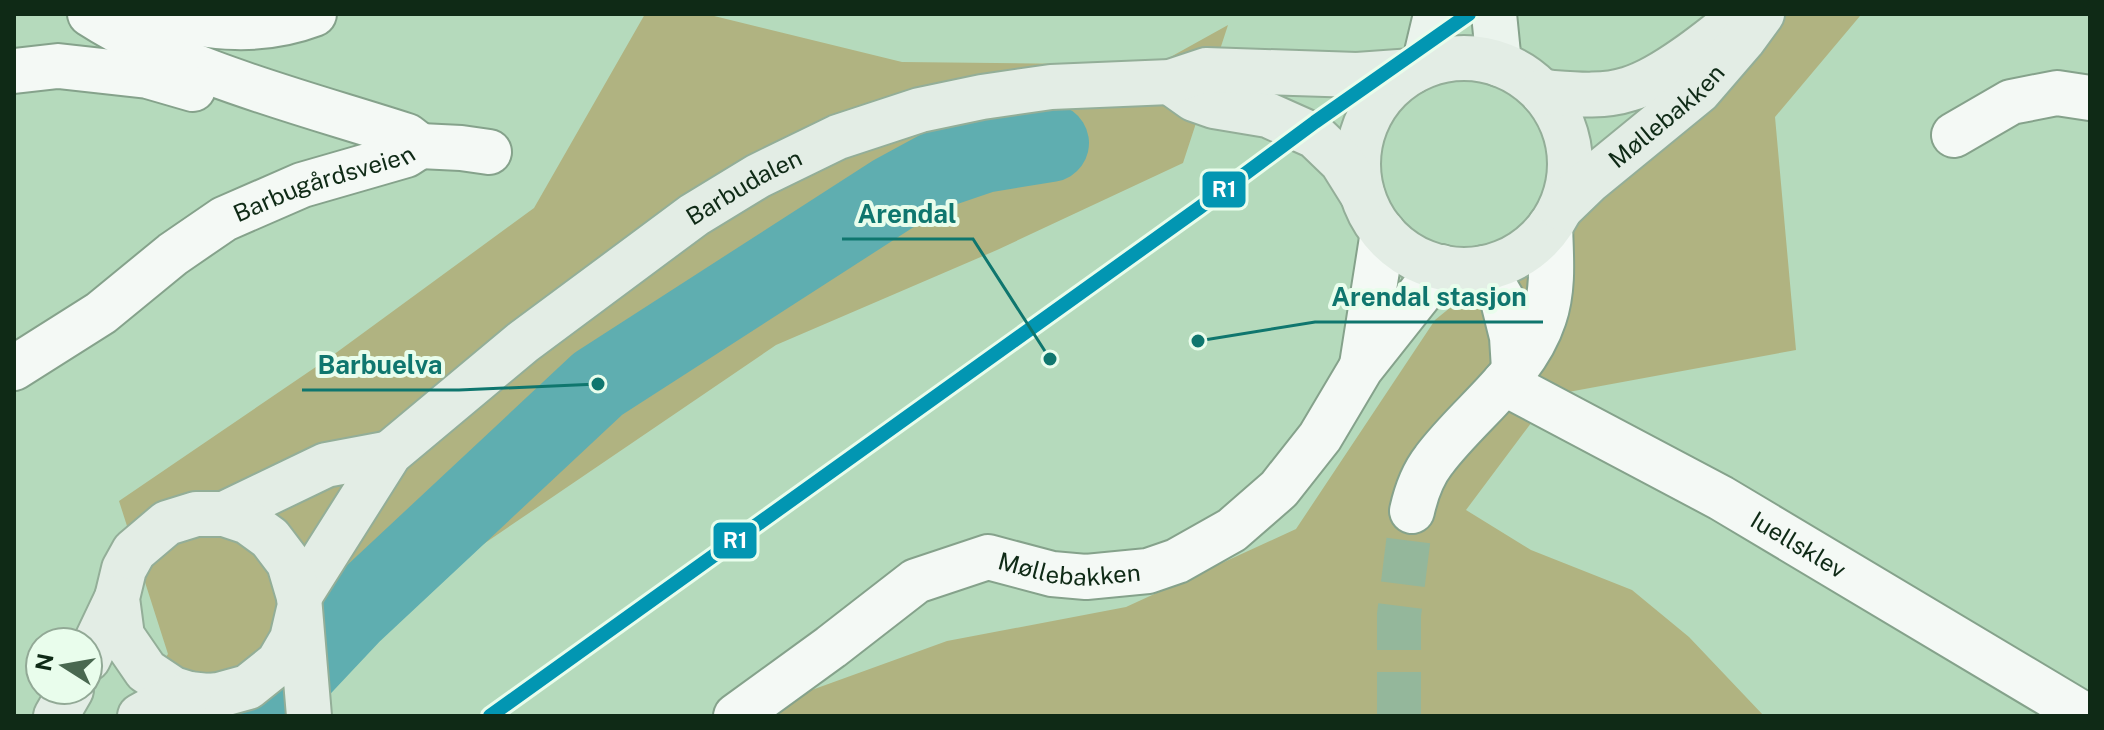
<svg xmlns="http://www.w3.org/2000/svg" width="2104" height="730" font-family="'Public Sans',sans-serif">
<style>
.forest{fill:#b0b381}
.lines{fill:none;stroke-linecap:round;stroke-linejoin:round}
.river{stroke:#5faeb0;stroke-width:78}
.street-tunnel{stroke:#94b79b;stroke-width:44;stroke-dasharray:44 22;stroke-linecap:butt}
.street-casing{stroke:#85a28b;stroke-width:48}
.secondary-casing{stroke:#85a28b;stroke-width:48}
.primary-casing{stroke:#93ae98;stroke-width:48}
.street{stroke:#f4f9f5;stroke-width:44}
.secondary{stroke:#ebf4ed;stroke-width:44}
.primary{stroke:#e3ede5;stroke-width:44}
.rail-1-casing{stroke:#e9fdec;stroke-width:20}
.rail-1{stroke:#0296b2;stroke-width:14}
.labels{text-anchor:middle;dominant-baseline:central;stroke-width:8;stroke-linejoin:round;paint-order:stroke}
.street-label{font-size:24px;fill:#0f2a16;stroke:#e9fdec}
.leader{fill:none;stroke:#0f766e;stroke-width:3}
.callout-dot{fill:#0f766e;stroke:#e9fdec;stroke-width:3}
.callout-label{font-size:26px;text-anchor:middle;font-weight:bold;fill:#0f766e;stroke:#e9fdec;stroke-width:8;stroke-linejoin:round;paint-order:stroke}
.line-badge{stroke:#e9fdec;stroke-width:3}
.badge-label{font-size:22px;text-anchor:middle;font-weight:bold;fill:#fff}
</style>
<rect width="100%" height="100%" fill="#b5dabc"/>
<!-- forest -->
<g class="forest">
<polygon points="645,14 706,14 902,62 1156,65 1228,25 1183,163 997,250 776,345 363,626 281,716 126,716 168,654 119,501 329,358 534,208"/>
<polygon points="1766,14 1864,14 1860,16 1775,117 1796,350 1552,395 1466,510 1531,550 1632,590 1689,637 1764,716 754,716 773,704 947,641 1126,607 1296,529 1435,320 1629,162"/>
</g>
<g class="lines">
<!-- river -->
<polyline class="river" points="256,716 352,614 598,384 893,194 939,169 983,154 1050,143"/>
<!-- street-tunnel -->
<polyline class="street-tunnel" points="1399,716 1399,615 1412,511"/>
<defs>
<g id="street">
<path d="M90,14C182,73 302,102 407,136L420,146"/>
<path d="M157,14C210,29 261,34 314,14"/>
<polyline points="14,71 58,66 148,76 193,89"/>
<polyline points="1954,135 2011,102 2057,93 2090,98"/>
<polyline points="420,146 461,148 489,152"/>
<polyline points="1484,268 1503,301 1512,337 1514,369"/>
<polyline points="1362,365 1383,232"/>
<path id="s1" d="M14,368L101,313L173,254L224,219L302,185L406,155L420,146"/>
<path id="s2" d="M1504,383L1721,498L2086,716"/>
<path d="M1412,511C1416,493 1423,474 1434,460C1469,413 1525,376 1544,318C1554,288 1551,257 1550,226"/>
<path id="s3" d="M736,716L831,647L916,581L988,557L1052,574L1086,577L1148,571L1177,561L1232,530L1279,489L1320,437L1361,368L1441,267"/>
</g>
<g id="secondary">
<polyline points="1494,14 1499,64"/>
<polyline points="1424,65 1434,23 1438,14"/>
</g>
<g id="primary">
<circle cx="1464" cy="164" r="106"/>
<polyline points="1170,82 1194,99 1214,106 1268,115 1315,136 1342,162 1362,194"/>
<path d="M1542,92C1571,94 1602,98 1629,89C1663,79 1710,41 1738,18"/>
<path id="s4" d="M1561,208L1589,181L1699,91L1743,40L1762,14"/>
<polyline points="224,514 326,465 390,453"/>
<path id="s5" d="M299,597L390,453L523,342L694,215L758,176L838,137L920,110L982,97L1051,87L1170,82L1206,70L1357,75L1413,71"/>
<polyline points="299,609 292,639 278,663 248,687 219,695 208,696 189,694 173,689 146,671 122,636 117,598 124,569 134,551 167,523 196,514 224,514 248,522 270,538 289,563 299,597 309,716"/>
<polyline points="88,659 117,598"/>
<polyline points="56,716 71,690"/>
<polyline points="140,716 158,706 189,694"/>
</g>
</defs>
<!-- street casing -->
<use href="#street" class="street-casing"/>
<!-- secondary casing -->
<use href="#secondary" class="secondary-casing"/>
<!-- primary casing -->
<use href="#primary" class="primary-casing"/>
<!-- street -->
<use href="#street" class="street"/>
<!-- secondary -->
<use href="#secondary" class="secondary"/>
<!-- primary -->
<use href="#primary" class="primary"/>
<defs>
<polyline id="rail-1" points="490,716 1199,208 1315,122 1469,14"/>
</defs>
<!-- rail-1 casing -->
<use href="#rail-1" class="rail-1-casing"/>
<!-- rail-1 -->
<use href="#rail-1" class="rail-1"/>
</g>
<g class="labels">
<!-- street labels -->
<g class="street-label">
<text stroke="none"><textPath href="#s4" startOffset="140">Møllebakken</textPath></text>
<text stroke="none"><textPath href="#s1" startOffset="364">Barbugårdsveien</textPath></text>
<text stroke="none"><textPath href="#s5" startOffset="614">Barbudalen</textPath></text>
<text stroke="none"><textPath href="#s2" startOffset="336">Iuellsklev</textPath></text>
<text stroke="none"><textPath href="#s3" startOffset="384">Møllebakken</textPath></text>
</g>
</g>
<!-- callouts -->
<path class="leader" d="M1050 359L973 239H842M1198 341L1315 322H1543M598 384L459 390H302"/>
<g class="callout-dot">
<circle cx="1050" cy="359" r="8"/>
<circle cx="1198" cy="341" r="8"/>
<circle cx="598" cy="384" r="8"/>
</g>
<g class="callout-label">
<text x="907" y="223">Arendal</text>
<text x="1429" y="306">Arendal stasjon</text>
<text x="380" y="374">Barbuelva</text>
</g>
<g class="line-badge">
<rect x="1201" y="170" width="46" height="39" rx="8" fill="#0296b2"/>
<rect x="712" y="521" width="46" height="39" rx="8" fill="#0296b2"/>
</g>
<g class="badge-label">
<text x="1224" y="197">R1</text>
<text x="735" y="548">R1</text>
</g>
<!-- border -->
<rect width="2104" height="730" fill="none" stroke="#0f2a16" stroke-width="32"/>
<!-- north arrow -->
<g transform="translate(64 666) rotate(281)"><circle r="38" fill="#e9fdec" stroke="#92a996" stroke-width="2"/>
<path d="M0-6L14 30L0 20L-14 30Z" fill="#496850"/>
<text y="-12" font-size="22" font-weight="bold" text-anchor="middle" fill="#0f2a16">N</text>
</g>
</svg>
